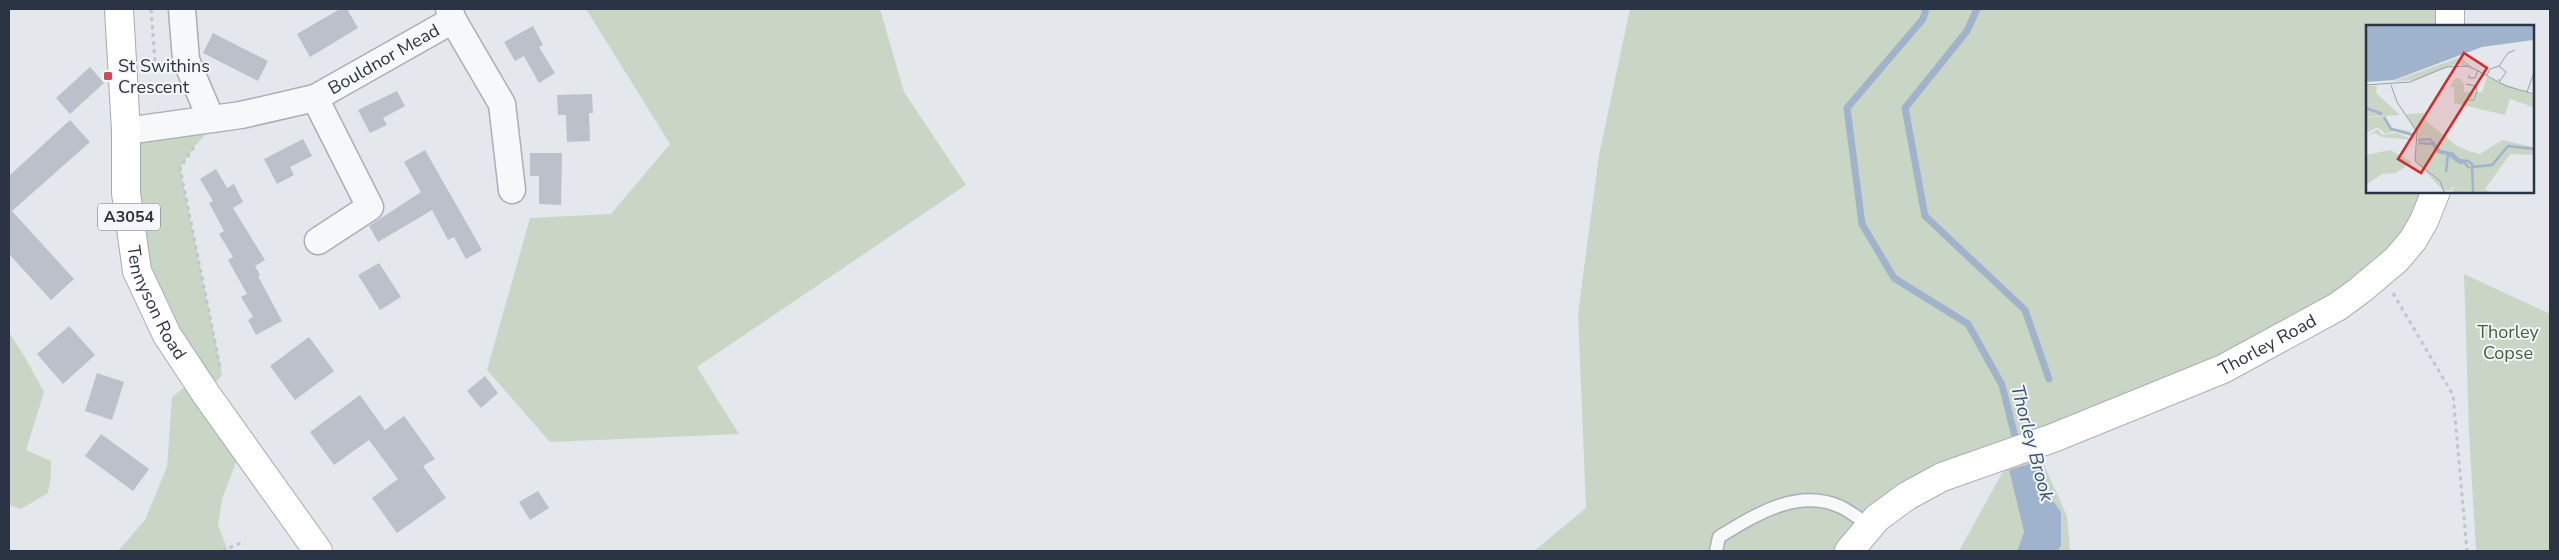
<svg xmlns="http://www.w3.org/2000/svg" width="2559" height="560" font-family="'Nunito Sans',sans-serif">
<style>
.green{fill:#c9d6c5}
.water{fill:#9fb4cc}
.lines{fill:none;stroke-linecap:round;stroke-linejoin:round}
.stream{stroke:#9fb4cc;stroke-width:7}
.building{fill:#bbc0ca}
.lane-casing{stroke:#a9aeb7;stroke-width:15}
.street-casing{stroke:#a9aeb7;stroke-width:29}
.secondary-casing{stroke:#a9aeb7;stroke-width:30}
.primary-casing{stroke:#a3abb8;stroke-width:30}
.path{stroke:#c2c5cb;stroke-width:3;stroke-dasharray:4 4;stroke-linecap:butt}
.lane{stroke:#f7f8fa;stroke-width:12}
.street{stroke:#f7f8fa;stroke-width:26}
.secondary{stroke:#fff;stroke-width:28}
.primary{stroke:#fff;stroke-width:28}
.poi-dot{fill:#d1495b;stroke:#f4f6f9;stroke-width:2}
.labels{text-anchor:middle;dominant-baseline:central;stroke-width:4;stroke-linejoin:round;paint-order:stroke}
.shield{fill:#f4f6f9;stroke:#676e7b;stroke-width:1}
.shield-label{font-size:16px;font-weight:bold;fill:#2b3445}
.street-label{font-size:18px;fill:#2b3445;stroke:#f4f6f9}
.poi-label{font-size:18px;fill:#2b3445;stroke:#f4f6f9;text-anchor:start}
.park-label{font-size:18px;fill:#3f6138;stroke:#f4f6f9}
.water-label{font-size:19px;font-style:italic;fill:#34527a;stroke:#f4f6f9}
.inset-river{fill:none;stroke:#9fb4cc;stroke-width:2.5}
.inset-road{fill:none;stroke:#9a9fa9;stroke-width:1}
.view{fill:#d62828;fill-opacity:0.15;stroke:#d62828;stroke-width:2.5}
.inset-edge{fill:none;stroke:#2b3445;stroke-width:2.5}
</style>
<rect width="100%" height="100%" fill="#e4e7ec"/>
<!-- green -->
<g class="green">
<polygon points="586,9 880,9 904,92 966,185 697,367 739,434 550,442 487,370 530,218 611,214 670,144"/>
<polygon points="1630,9 2436,9 2437,26 2368,26 2368,191 2425,191 2403,235 2351,288 2222,357 1856,522 1835,551 1534,551 1586,508 1578,314 1599,155"/>
<polygon points="221,118 194,147 180,168 222,375 206,394 148,297 126,131"/>
<polygon points="2464,274 2550,314 2550,551 2476,551 2469,432"/>
<polygon points="10,334 23,354 44,392 26,450 51,461 51,477 48,493 21,509 9,505"/>
<polygon points="186,386 236,462 222,499 218,525 228,551 118,551 145,520 167,467 172,397"/>
<polygon points="2040,456 2067,516 2070,551 2058,551 2061,546 2061,512 2044,488 2037,461 2009,470 2024,532 2017,551 1959,551 2006,466"/>
</g>
<!-- water -->
<polygon class="water" points="2038,461 2044,488 2061,512 2061,546 2058,551 2017,551 2024,532 2009,470"/>
<g class="lines">
<!-- stream -->
<g class="stream">
<polyline points="1926,9 1923,19 1847,108 1862,224 1894,278 1968,324 2002,385 2017,445"/>
<polyline points="1977,9 1967,31 1905,108 1925,216 2025,310 2049,379"/>
</g>
</g>
<!-- building -->
<g class="building">
<polygon points="340,9 347,9 358,28 310,57 297,34"/>
<polygon points="533,26 543,45 539,47 555,73 539,83 524,56 515,61 504,42"/>
<polygon points="213,33 268,61 258,81 203,53"/>
<polygon points="90,67 104,83 70,114 56,98"/>
<polygon points="397,91 405,106 383,118 387,125 370,133 358,110"/>
<polygon points="592,94 593,113 589,113 590,141 567,142 566,115 558,115 557,95"/>
<polygon points="70,120 90,142 12,211 74,279 51,300 9,254 9,176"/>
<polygon points="303,139 312,156 290,167 294,175 277,184 264,159"/>
<polygon points="425,150 482,250 466,259 454,237 448,240 432,210 378,242 369,226 421,192 404,162"/>
<polygon points="530,153 562,153 561,205 539,204 539,176 530,176"/>
<polygon points="216,169 227,188 234,184 243,202 233,208 265,260 255,266 260,275 258,276 282,321 256,335 248,320 253,317 241,297 247,294 228,260 233,257 219,234 224,231 209,203 213,201 200,179"/>
<polygon points="379,263 401,297 380,310 358,275"/>
<polygon points="69,326 95,355 63,384 37,354"/>
<polygon points="309,337 334,371 295,400 270,366"/>
<polygon points="97,373 124,382 112,420 85,411"/>
<polygon points="485,376 498,393 481,408 467,391"/>
<polygon points="360,395 385,430 404,416 435,459 423,466 446,498 397,533 372,498 398,479 369,440 334,465 310,432"/>
<polygon points="101,434 149,469 133,491 85,456"/>
<polygon points="538,491 549,508 530,520 519,502"/>
</g>
<g class="lines">
<defs>
<path id="lane" d="M1716,551L1719,537C1755,515 1798,487 1841,507C1851,512 1861,520 1870,526"/>
<g id="street">
<polyline points="182,9 186,60 211,119"/>
<polyline points="449,9 453,20 502,104 512,190"/>
<path id="s1" d="M315,98L453,20"/>
<polyline points="126,131 241,115 315,98 370,207 318,241"/>
</g>
<g id="secondary">
<polyline points="2450,9 2450,26"/>
<path id="s2" d="M1849,551L1877,518L1907,496L1942,477L2053,438L2223,369L2337,307L2359,291L2396,260L2413,240L2424,221L2436,191"/>
</g>
<g id="primary">
<path id="s3" d="M119,9L126,131V193L137,271L167,335L206,394L318,551"/>
</g>
</defs>
<!-- lane casing -->
<use href="#lane" class="lane-casing"/>
<!-- street casing -->
<use href="#street" class="street-casing"/>
<!-- secondary casing -->
<use href="#secondary" class="secondary-casing"/>
<!-- primary casing -->
<use href="#primary" class="primary-casing"/>
<!-- path -->
<g class="path">
<polyline points="147,61 155,61 151,9"/>
<polyline points="194,147 180,168 220,367"/>
<polyline points="2393,293 2453,395 2467,551"/>
<polyline points="222,551 241,543"/>
</g>
<!-- lane -->
<use href="#lane" class="lane"/>
<!-- street -->
<use href="#street" class="street"/>
<!-- secondary -->
<use href="#secondary" class="secondary"/>
<!-- primary -->
<use href="#primary" class="primary"/>
</g>
<!-- markers -->
<rect class="poi-dot" x="103" y="71" width="10" height="10" rx="2.5"/>
<g class="labels">
<!-- shield labels -->
<rect class="shield" x="98" y="203.5" width="62" height="27" rx="4"/>
<g class="shield-label">
<text x="129" y="217">A3054</text>
</g>
<!-- street labels -->
<g class="street-label">
<text stroke="none"><textPath href="#s1" startOffset="79">Bouldnor Mead</textPath></text>
<text stroke="none"><textPath href="#s3" startOffset="299">Tennyson Road</textPath></text>
<text stroke="none"><textPath href="#s2" startOffset="472">Thorley Road</textPath></text>
</g>
<!-- poi labels -->
<g class="poi-label">
<text x="118" y="66">St Swithins<tspan x="118" dy="21">Crescent</tspan></text>
</g>
<!-- park labels -->
<g class="park-label">
<text x="2508" y="332">Thorley<tspan x="2508" dy="21">Copse</tspan></text>
</g>
<!-- water labels -->
<g class="water-label">
<text transform="translate(2032 443) rotate(75)">Thorley Brook</text>
</g>
</g>
<!-- overview -->
<g transform="translate(2366 25)">
<rect width="168" height="168" fill="#e4e7ec"/>
<path d="M95,32L109,46L92,38L50,55L28,56ZM121,52L167,70V82L144,74L139,90L88,78V62H84L88,54L93,53L98,59V67H116ZM0,61H11L10,68L34,90L0,92ZM58,88L59,95L91,121L103,126L114,129L136,115L167,122V130L144,129L119,164L124,167H87L86,163L91,162H85V165L78,166L49,136L52,111L40,89ZM20,91L23,102L43,106L48,110L50,114L49,115L16,112L9,108L0,112L12,104L16,110L31,108L49,115L42,108L29,106L19,109L12,102L0,108V93ZM24,125L46,137L30,148L16,149L0,160V130Z" fill="#c9d6c5"/>
<path d="M0,0H167V15L116,22L28,55L0,57Z" fill="#9fb4cc"/>
<path class="inset-river" d="M0,83L16,89M18,92L25,104L47,110M52,115L64,114L74,126L87,129L93,135L102,136L106,139L107,167M53,118L67,119L72,127L82,129L94,138L98,137L103,143M106,142L126,140L142,121L168,124M80,147L82,129"/>
<path class="inset-road" d="M103,50V53H109L112,45M121,50L124,44L133,41L142,28L149,25M132,54L134,56L140,47L133,41M100,59L110,61L111,66L108,75H100M0,60L44,57L80,42L103,41L140,61L168,69M25,60L31,77L51,107L49,136L74,156L78,167M161,67L168,47"/>
<path class="view" d="M98,28L121,43L55,148L32,134Z"/>
<rect width="168" height="168" class="inset-edge"/>
</g>
<!-- border -->
<rect width="2559" height="560" fill="none" stroke="#2b3445" stroke-width="20"/>
</svg>
